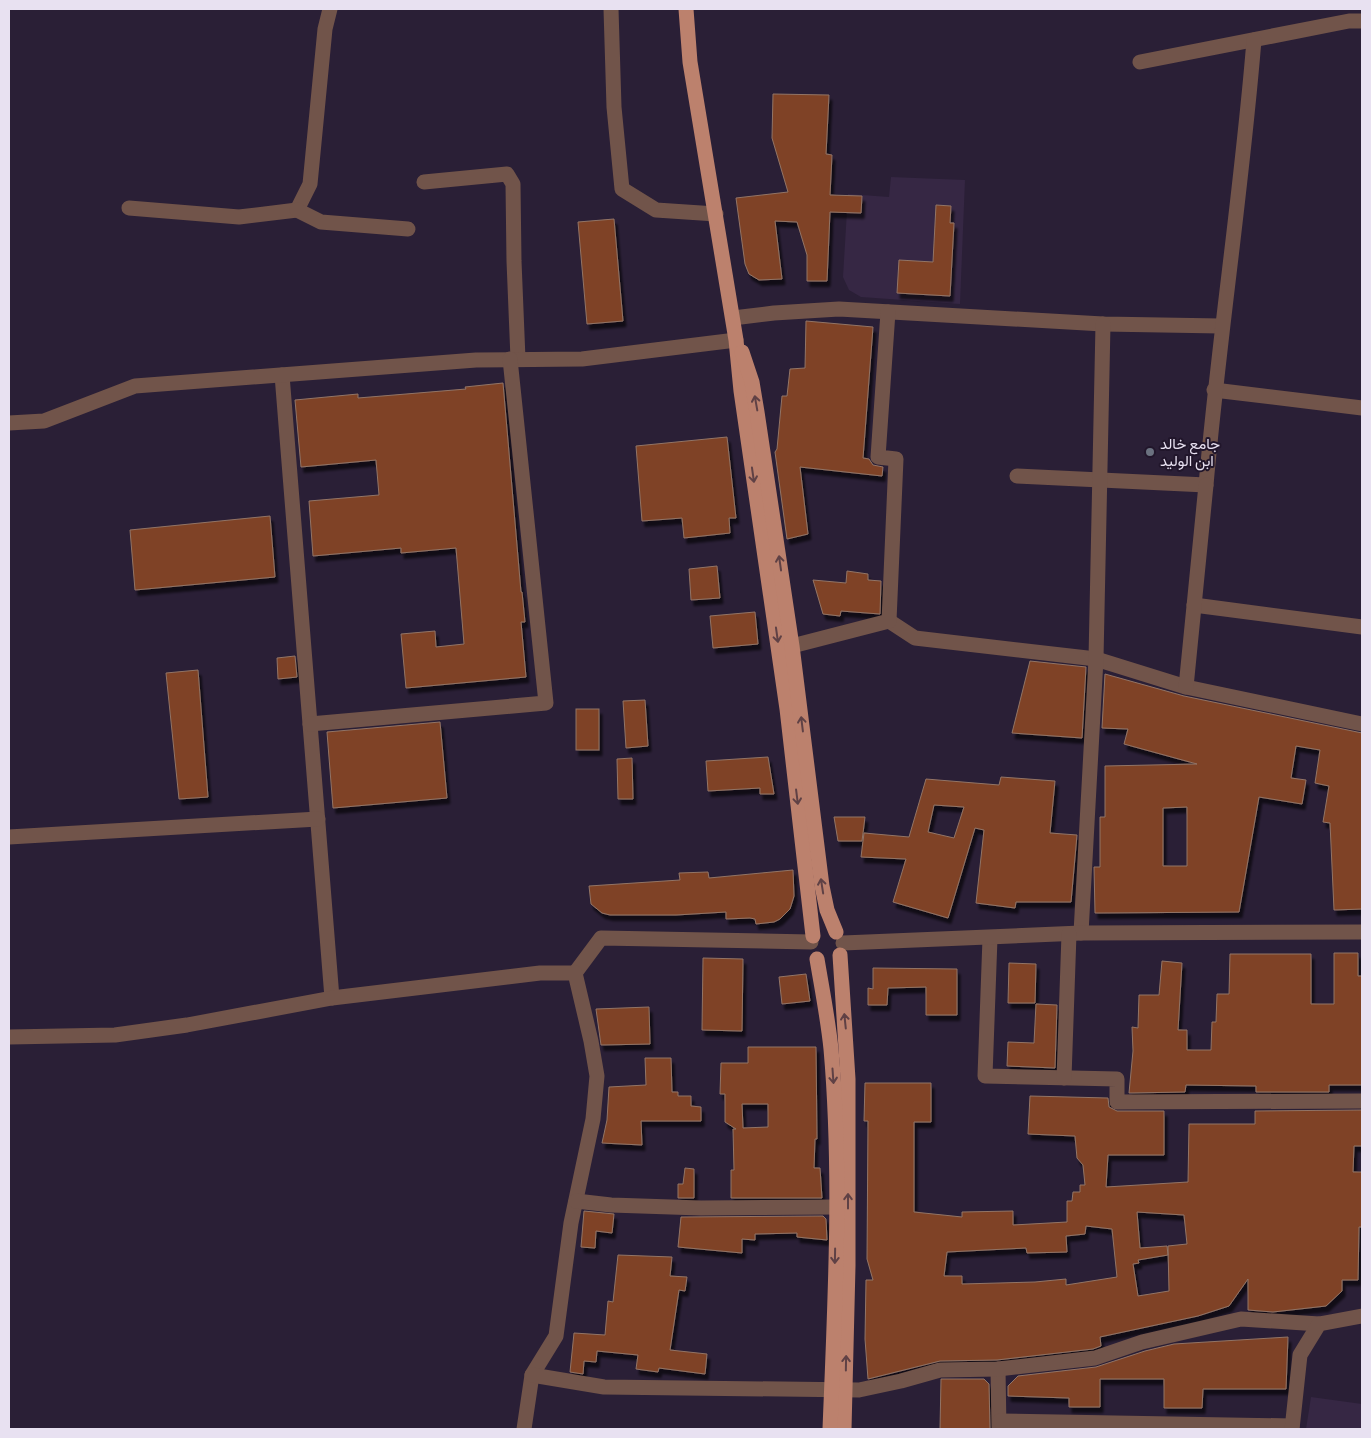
<svg xmlns="http://www.w3.org/2000/svg" width="1371" height="1438" font-family="Commissioner,Vazirmatn,sans-serif">
<style>
.built{fill:#362744}
.building{fill:#7f4325;stroke:#927466;fill-rule:evenodd;filter:url(#shadow)}
.lines{fill:none;stroke-linecap:round;stroke-linejoin:round}
.minor{stroke:#71544a;stroke-width:15}
.major{stroke:#bc816d;stroke-width:15}
.oneway{stroke:#5f4145}
.worship-dot{fill:#6b7280;stroke:#21162b;stroke-width:2}
.labels{text-anchor:middle;dominant-baseline:central;stroke-width:4;stroke-linejoin:round;paint-order:stroke}
.poi-label{font-size:15px;fill:#e8e1f1;stroke:#21162b;text-anchor:start}
</style>
<defs>
<filter id="shadow"><feDropShadow dx="3" dy="5.5" stdDeviation="1" flood-color="#0009"/></filter>
</defs>
<rect width="100%" height="100%" fill="#2a1f36"/>
<!-- built -->
<g class="built">
<polygon points="891,177 965,180 960,304 861,297 849,290 843,277 848,194 889,197"/>
<polygon points="1311,1397 1362,1404 1362,1429 1306,1429"/>
</g>
<!-- building -->
<g class="building">
<polygon points="773,94 829,95 826,154 832,155 830,195 862,196 861,213 830,212 827,281 807,281 807,255 797,222 775,221 782,279 759,280 749,274 745,264 736,198 788,192 772,138"/>
<polygon points="936,205 951,206 950,223 954,223 950,296 897,293 899,260 933,262"/>
<polygon points="614,219 623,321 587,324 578,222"/>
<polygon points="806,321 873,327 863,458 869,459 873,465 883,467 882,476 800,467 808,534 787,539 775,452 777,449 782,396 787,396 790,369 805,368"/>
<polygon points="503,383 521,592 522,592 525,622 521,622 526,677 406,688 401,634 435,631 436,647 464,644 456,548 401,553 401,548 313,556 309,501 379,495 376,460 301,467 295,400 358,394 358,398 466,389 465,387"/>
<polygon points="727,437 736,518 729,518 730,533 684,538 682,518 642,521 636,446"/>
<polygon points="270,516 275,577 135,590 130,530"/>
<polygon points="717,566 720,598 691,600 689,569"/>
<polygon points="847,571 868,574 868,580 881,581 880,614 841,611 840,616 823,614 813,580 846,583"/>
<polygon points="755,612 758,644 713,648 710,616"/>
<polygon points="295,656 297,677 278,679 277,658"/>
<polygon points="1030,661 1086,667 1082,738 1012,733"/>
<polygon points="198,670 208,797 179,799 166,673"/>
<path d="M1105,674L1184,696L1362,733V909L1334,910L1330,823L1323,822L1329,786L1315,783L1320,750L1296,746L1291,778L1306,780L1302,804L1259,797L1239,912L1095,913L1094,867H1100V817H1105V766L1197,764L1124,744L1128,729L1102,728ZM1187,807V866H1163V808Z"/>
<polygon points="645,700 648,746 626,748 623,701"/>
<rect x="576" y="709" width="23" height="41"/>
<polygon points="440,722 447,798 333,808 327,732"/>
<polygon points="768,757 774,794 760,794 760,788 708,791 706,761"/>
<polygon points="632,758 633,799 618,799 617,759"/>
<path d="M1001,777L1055,781L1050,833L1077,835L1071,902H1016L1015,908L976,903L984,830L975,828L948,918L893,902L906,859L861,857L864,833L909,837L926,779L999,785ZM934,805L964,807L954,838L928,832Z"/>
<polygon points="834,817 865,817 862,841 838,841"/>
<polygon points="793,870 794,896 790,909 780,919 774,922 756,924 755,919 750,918 726,919 726,912 676,915 610,915 602,913 591,904 589,886 680,880 679,873 708,872 709,878"/>
<polygon points="1334,953 1358,953 1358,976 1362,976 1362,1085 1329,1085 1329,1092 1256,1092 1256,1086 1186,1085 1185,1092 1129,1093 1133,1051 1132,1027 1138,1028 1139,995 1159,995 1162,961 1182,963 1178,1030 1187,1030 1187,1050 1211,1050 1212,1022 1216,1022 1217,994 1229,994 1230,954 1311,954 1311,1004 1334,1004"/>
<polygon points="703,958 743,959 742,1031 702,1030"/>
<polygon points="1009,963 1036,964 1035,1003 1008,1003"/>
<polygon points="873,968 957,969 957,1015 926,1015 926,987 888,988 887,1005 868,1005 868,988 873,989"/>
<polygon points="806,974 810,1001 782,1004 779,977"/>
<polygon points="1036,1004 1057,1005 1055,1068 1007,1066 1008,1042 1034,1043"/>
<polygon points="649,1007 650,1044 601,1045 596,1009"/>
<path d="M748,1047H816L817,1139H815L814,1168H820L822,1198H731V1170H734L733,1129H736L725,1122V1094H720L721,1063H748ZM742,1104H768V1127L743,1128Z"/>
<polygon points="645,1058 671,1058 672,1092 678,1092 678,1096 691,1096 691,1106 701,1107 701,1121 641,1121 642,1145 602,1143 607,1120 609,1087 646,1085"/>
<path d="M865,1083H931V1122H914V1212L962,1217V1212L1013,1211V1225L1067,1222V1201H1072L1073,1192H1080V1185H1085L1083,1165L1077,1158L1075,1136L1028,1134L1030,1096L1108,1098L1109,1107L1117,1111H1164V1155H1108L1106,1187L1188,1182L1189,1124H1255V1111L1362,1110V1146H1354L1353,1172H1362V1227H1359L1358,1280H1342V1291L1326,1306L1273,1312L1248,1310V1279L1229,1306L1198,1316L1100,1337L1101,1346L1093,1349L997,1360L940,1361L868,1379L865,1339L866,1280H873L867,1259L868,1121H864ZM1137,1212L1184,1215L1187,1244L1168,1246L1169,1291L1138,1296L1133,1264L1139,1263L1138,1260L1168,1255L1167,1246L1140,1248ZM1086,1226L1112,1229L1117,1277L1066,1285V1279L1035,1282L962,1284V1276H944L947,1252L1026,1248L1027,1253L1067,1252L1066,1236L1085,1234Z"/>
<polygon points="685,1168 694,1169 694,1198 678,1198 678,1184 683,1184"/>
<polygon points="584,1211 614,1214 612,1233 596,1231 595,1248 581,1247"/>
<polygon points="823,1216 826,1219 827,1240 797,1237 797,1233 755,1234 755,1240 742,1239 742,1253 678,1247 681,1217"/>
<polygon points="618,1255 672,1257 670,1276 687,1277 685,1291 679,1290 670,1350 707,1354 705,1374 659,1368 658,1372 636,1369 638,1355 597,1351 596,1362 584,1361 583,1374 570,1372 574,1333 605,1335 608,1301 613,1302"/>
<polygon points="1288,1337 1286,1389 1203,1389 1202,1408 1164,1408 1164,1379 1100,1379 1100,1407 1069,1407 1069,1398 1008,1396 1008,1386 1018,1376 1096,1367 1145,1351 1174,1344"/>
<polygon points="941,1379 984,1379 989,1384 990,1429 940,1429"/>
</g>
<g class="lines">
<!-- minor -->
<g class="minor">
<polyline points="611,9 614,107 622,189 656,210 716,214"/>
<polyline points="1140,62 1349,21 1362,21"/>
<polyline points="424,182 507,174 513,184 514,261 518,359"/>
<polyline points="129,208 239,217 297,210 310,184 325,29 330,9"/>
<polyline points="297,210 321,222 408,229"/>
<polyline points="733,318 774,313 839,309 1103,324 1221,326"/>
<polyline points="282,375 332,998"/>
<polyline points="1214,390 1362,408"/>
<polyline points="9,423 44,421 135,386 476,360 582,359 736,340"/>
<path d="M1017,476L1206,485C1219,336 1242,189 1254,40"/>
<polyline points="1194,605 1362,627"/>
<polyline points="889,621 915,638 1096,659 1186,687 1362,724"/>
<polyline points="792,646 889,621 896,459 878,457 888,312"/>
<polyline points="1186,687 1206,485"/>
<polyline points="310,724 546,703 510,359"/>
<polyline points="9,837 318,819"/>
<polyline points="1081,933 1096,659 1103,324"/>
<polyline points="990,938 985,1076 1117,1079 1117,1102 1362,1101"/>
<polyline points="843,943 1081,933 1362,932"/>
<polyline points="575,973 601,938 811,942"/>
<polyline points="9,1037 115,1035 187,1025 332,998 540,973 575,973 591,1041 597,1076 593,1119 571,1223 556,1336 532,1375 524,1429"/>
<polyline points="1064,1078 1069,934"/>
<polyline points="576,1201 611,1205 701,1208 836,1207"/>
<polyline points="998,1369 999,1429"/>
<polyline points="532,1375 604,1387 859,1390 901,1381 940,1370 998,1369 1095,1358 1142,1342 1241,1319 1319,1324"/>
<polyline points="1000,1421 1292,1426"/>
<polyline points="1292,1429 1300,1355 1319,1324 1362,1316"/>
</g>
<!-- major -->
<g class="major">
<polyline points="686,9 690,62 736,340 741,391 787,709 813,936"/>
<polyline points="742,352 752,382 757,412 792,646 822,886 827,910 836,932"/>
<polyline points="840,955 848,1079 848,1266 844,1429"/>
<path d="M817,959C822,989 828,1019 831,1049C842,1175 835,1303 830,1429"/>
</g>
</g>
<!-- one-way arrows -->
<defs><path id="oneway-shaft" d="M-6 0H5M1.5-3L5.5 0L1.5 3" fill="none" stroke-width="1.6" stroke-linecap="round" stroke-linejoin="round" transform="scale(1.25)"/></defs>
<g class="oneway">
<use href="#oneway-shaft" transform="translate(756 403) rotate(-100)"/>
<use href="#oneway-shaft" transform="translate(753 475) rotate(82)"/>
<use href="#oneway-shaft" transform="translate(780 563) rotate(-98)"/>
<use href="#oneway-shaft" transform="translate(777 635) rotate(82)"/>
<use href="#oneway-shaft" transform="translate(802 724) rotate(-97)"/>
<use href="#oneway-shaft" transform="translate(797 797) rotate(83)"/>
<use href="#oneway-shaft" transform="translate(822 886) rotate(-99)"/>
<use href="#oneway-shaft" transform="translate(845 1021) rotate(-96)"/>
<use href="#oneway-shaft" transform="translate(833 1076) rotate(86)"/>
<use href="#oneway-shaft" transform="translate(848 1201) rotate(-90)"/>
<use href="#oneway-shaft" transform="translate(835 1256) rotate(91)"/>
<use href="#oneway-shaft" transform="translate(846 1363) rotate(-89)"/>
</g>
<!-- markers -->
<circle class="worship-dot" cx="1150" cy="452" r="5"/>
<g class="labels">
<!-- poi labels -->
<g class="poi-label">
<text x="1160" y="443">جامع خالد<tspan x="1160" dy="17">ابن الوليد</tspan></text>
</g>
</g>
<!-- border -->
<rect width="1371" height="1438" fill="none" stroke="#e8e1f1" stroke-width="20"/>
</svg>
